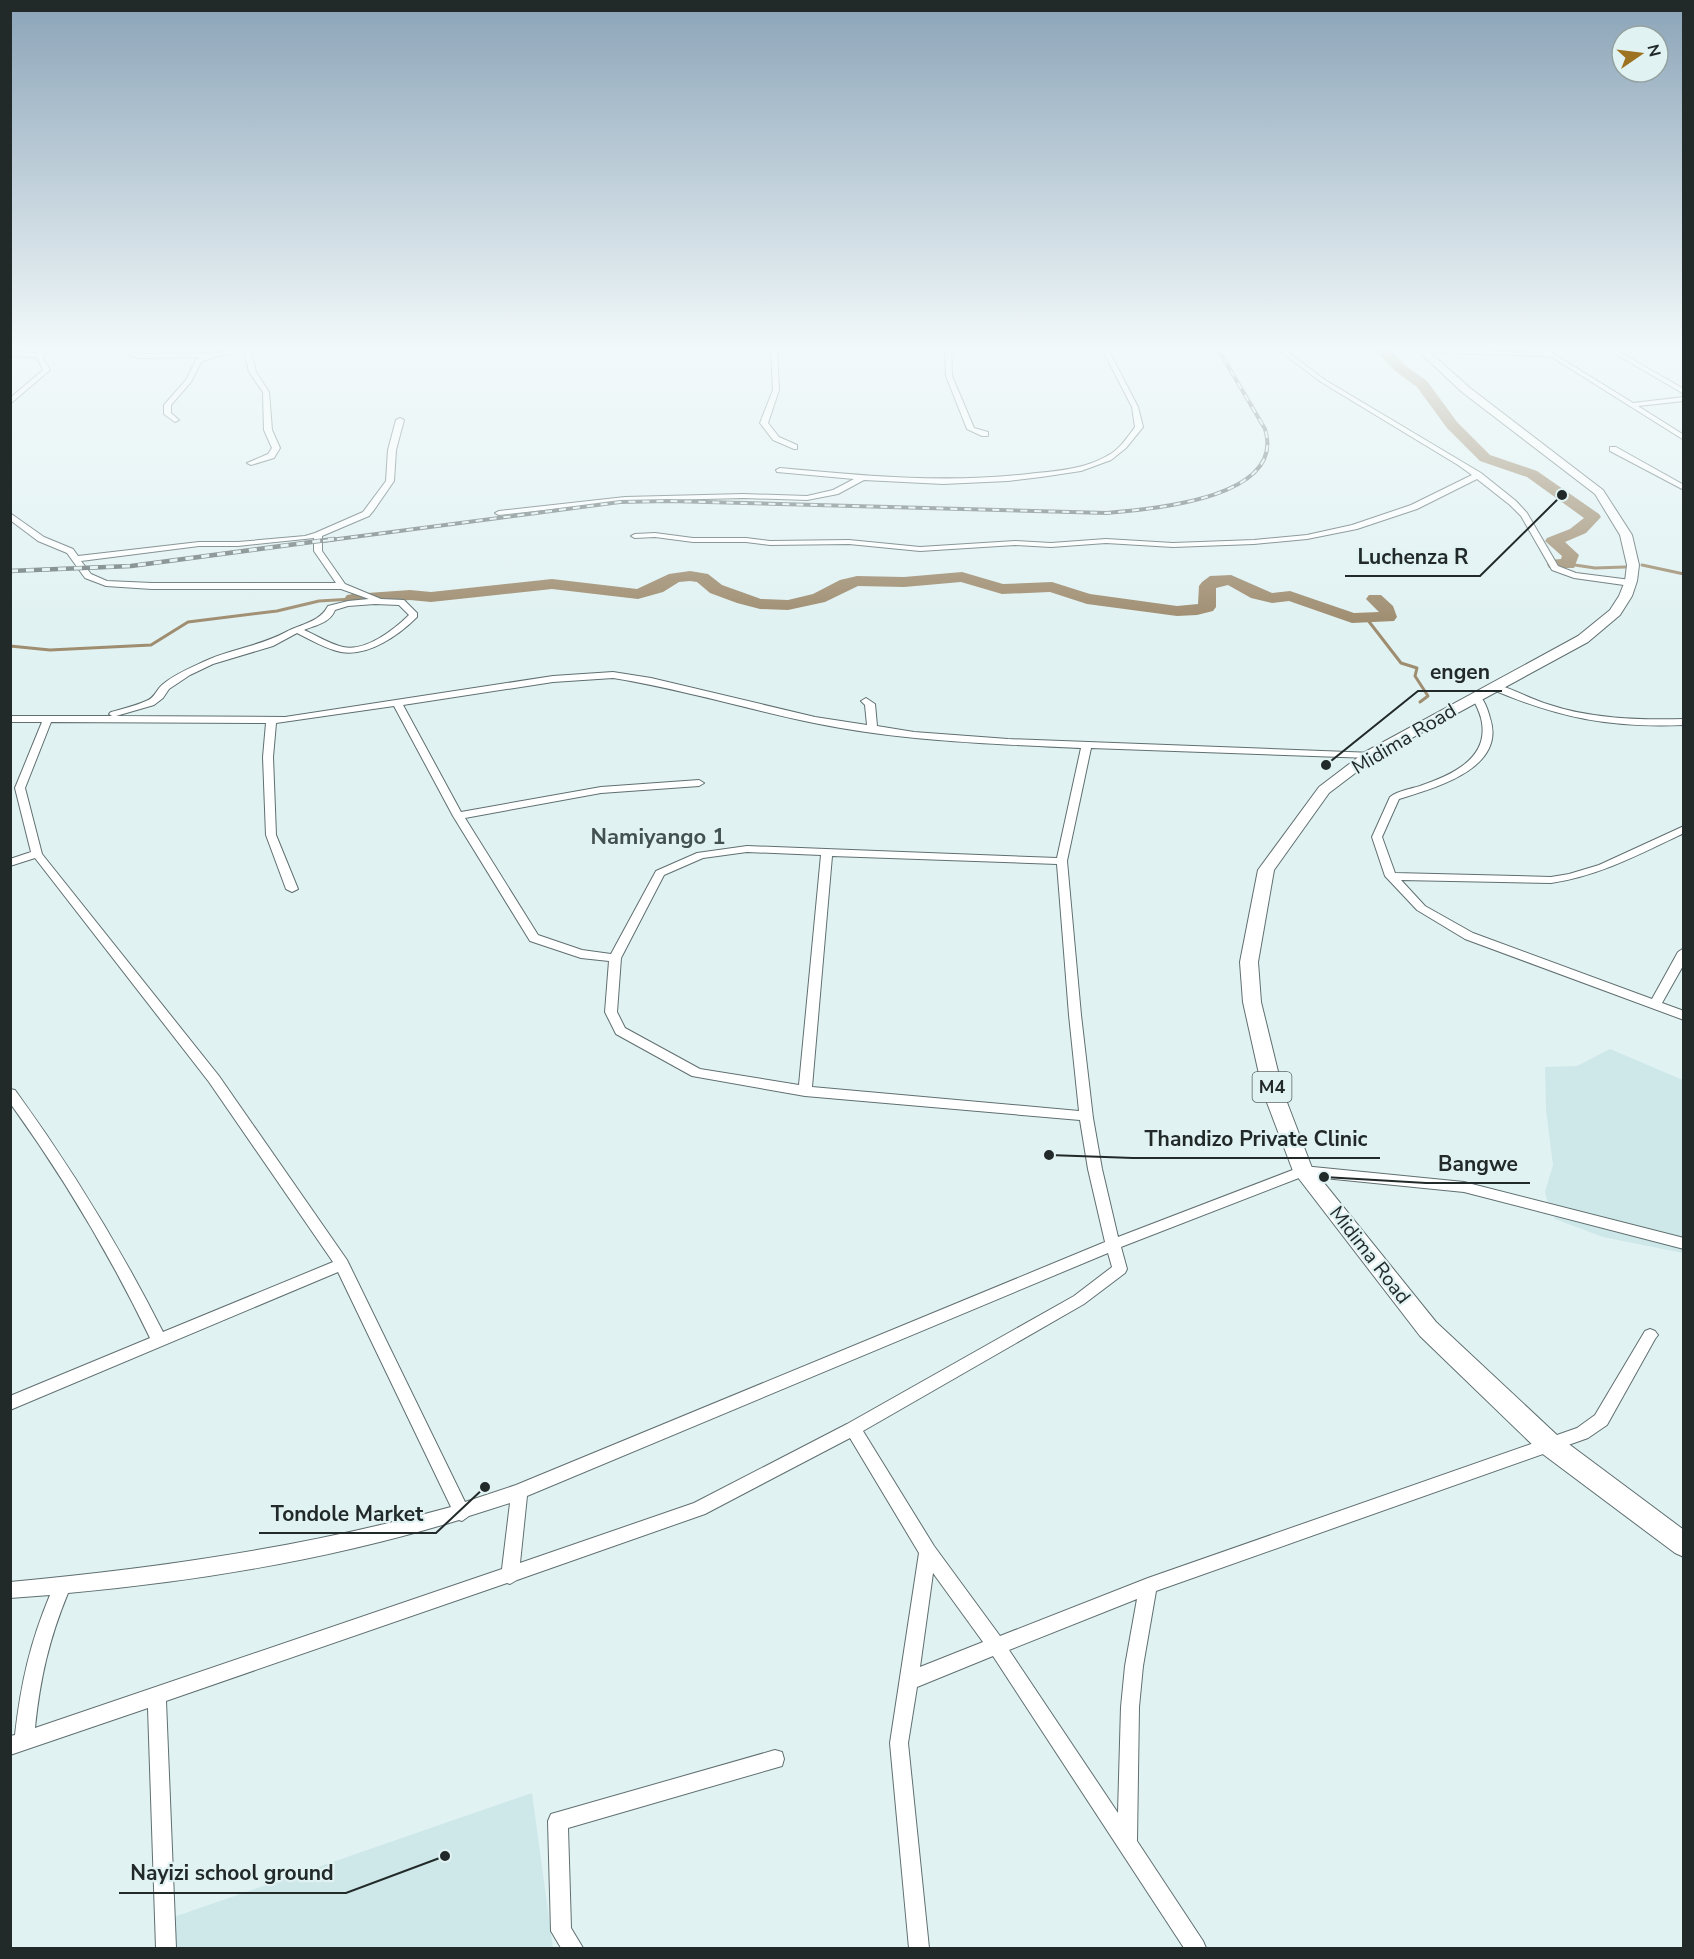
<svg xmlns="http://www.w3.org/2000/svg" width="1694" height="1959" font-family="'Nunito Sans',sans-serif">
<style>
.built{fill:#cee8ea}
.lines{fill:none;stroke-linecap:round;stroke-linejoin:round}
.stream{stroke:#9f8d70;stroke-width:3}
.river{fill:#9f8d70;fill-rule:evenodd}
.minor-casing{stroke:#606f70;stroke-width:2}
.tertiary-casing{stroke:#606f70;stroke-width:2}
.primary-casing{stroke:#606f70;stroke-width:2}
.minor{fill:#fff;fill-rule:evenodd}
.tertiary{fill:#fff;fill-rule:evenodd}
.primary{fill:#fff;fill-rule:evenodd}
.rail-far1-casing{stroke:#707b7b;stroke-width:4}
.rail-casing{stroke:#707b7b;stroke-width:4.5}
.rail-far1{stroke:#e1f2f3;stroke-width:2;stroke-dasharray:7;stroke-linecap:butt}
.rail{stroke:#e1f2f3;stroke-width:3;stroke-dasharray:8;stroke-linecap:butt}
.labels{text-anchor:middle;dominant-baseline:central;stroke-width:4.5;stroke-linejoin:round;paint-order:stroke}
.shield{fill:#e1f2f3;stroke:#5b6566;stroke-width:1.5}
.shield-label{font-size:18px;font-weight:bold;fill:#222929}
.street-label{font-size:20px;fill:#222929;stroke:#e1f2f3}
.quarter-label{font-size:22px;font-weight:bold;fill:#425051;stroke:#e1f2f3}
.leader{fill:none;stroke:#222929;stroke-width:2}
.callout-dot{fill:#222929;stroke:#e1f2f3;stroke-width:2}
.callout-label{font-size:21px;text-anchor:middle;font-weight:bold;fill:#222929;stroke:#e1f2f3;stroke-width:4.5;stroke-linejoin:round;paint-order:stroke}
</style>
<rect width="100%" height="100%" fill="#e1f2f3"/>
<!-- built -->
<g class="built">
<polygon points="1610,1049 1683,1080 1683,1253 1603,1237 1555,1219 1547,1200 1545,1192 1553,1165 1546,1110 1545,1067 1577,1066"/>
<polygon points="532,1793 553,1948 168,1948 165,1920"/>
</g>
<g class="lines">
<!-- stream -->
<g class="stream">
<polyline points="1568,564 1595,568 1625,567"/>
<polyline points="1642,565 1684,574"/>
<polyline points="1367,619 1401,663 1417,668 1415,676 1428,696 1420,702"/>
<polyline points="10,646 50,650 151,645 188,622 277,611 319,601 353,599"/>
</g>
<!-- river -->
<g class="river">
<polygon points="1380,349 1390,349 1405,365 1427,381 1457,422 1490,455 1537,471 1599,514 1601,517 1586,533 1565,542 1579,555 1574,568 1549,568 1547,564 1549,560 1561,559 1562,556 1545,541 1547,538 1570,529 1584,518 1527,477 1480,461 1447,428 1417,387 1395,371 1380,355 1379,352"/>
<polygon points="690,571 708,574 722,585 761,599 788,600 813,594 840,580 857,576 904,577 962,572 1003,584 1052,582 1090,594 1177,606 1198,604 1199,586 1202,582 1210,576 1231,575 1272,593 1290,591 1354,613 1379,612 1366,599 1369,595 1381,595 1393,606 1397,617 1394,621 1352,623 1289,601 1272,603 1251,598 1228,585 1216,588 1216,607 1213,611 1197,615 1177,616 1087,604 1050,592 1002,594 961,582 904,587 858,586 825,602 788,610 760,609 737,603 710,593 697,582 690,581 679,582 663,592 638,599 552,589 431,602 410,600 353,604 347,603 344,599 347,595 353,594 410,590 431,592 552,579 637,589 669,574"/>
</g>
<defs>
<g id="minor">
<polygon points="41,349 47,349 43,358 50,370 10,404 10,398 43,370 37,357 10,356 10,352 39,353"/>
<polygon points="124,349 130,349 135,353 139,354 209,354 237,349 250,349 256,372 269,392 272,430 280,448 274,458 251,465 247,463 268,454 272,448 264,430 263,392 249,372 244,351 214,357 201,362 191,382 171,405 171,413 179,420 175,422 164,414 164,405 186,380 196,360 202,357 139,358 131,356"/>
<polygon points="771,349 777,349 779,390 768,423 779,437 797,445 797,449 794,449 773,440 760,423 773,390"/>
<polygon points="945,349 951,349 952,376 974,428 988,432 988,436 982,436 967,429 946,376"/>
<path d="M1102,349H1108L1138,407L1143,427L1126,448L1111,460L1081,471L1041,477L1008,481L943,484L864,480L838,494L807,500L743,498L625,501L499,515L495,513L499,511L625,497L743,494L807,496L833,490L854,479L777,472L776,470L780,468C866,476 950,484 1036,473C1060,471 1086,468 1107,456C1119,450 1127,438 1135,427L1132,407Z"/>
<polygon points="1277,349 1284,349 1325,380 1481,473 1516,501 1527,513 1558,566 1576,573 1631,580 1635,583 1631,586 1574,578 1552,570 1521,516 1510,505 1477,479 1417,509 1357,529 1307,539 1254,544 1173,547 1106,543 1051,547 1015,545 920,551 849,544 770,545 746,542 693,542 655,537 635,538 631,536 635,534 655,533 693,538 746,538 770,541 849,540 920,547 1015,541 1051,543 1106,539 1173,543 1254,540 1307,535 1352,525 1411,505 1472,475 1458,465 1321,382"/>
<polygon points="1423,349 1541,353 1535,349 1543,349 1554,354 1633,403 1684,397 1684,401 1638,406 1684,435 1684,440 1550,356 1421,352 1421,350"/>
<polygon points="1607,349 1614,349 1684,389 1684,394"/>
<polygon points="1672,349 1679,349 1684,351 1684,356"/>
<path d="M400,418L404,420L396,450L394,481L374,510L369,516L322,536V551L345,584L381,599L404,600L417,613V617C399,635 368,657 341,652C326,649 311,640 297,633L273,646L213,664L190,675L169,689L163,698L154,705L116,716L285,717L553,676L613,672L651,678L815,717L867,725L865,705L861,701L866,698L875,704L877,726L914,732L1008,739L1374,753V757L1370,758L1091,748L1067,861L1081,1015L1093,1118L1102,1169L1118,1237L1303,1166L1464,1182L1684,1238V1249L1464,1192L1304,1176L1121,1247L1127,1269L1125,1273L1084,1304L863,1431L934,1546L1000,1636L1148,1578L1577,1428L1595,1415L1645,1331L1650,1329L1655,1331L1658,1335L1655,1339L1607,1425L1588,1438L1156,1591L1143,1666L1139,1707L1137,1841L1203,1941L1206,1948H1184L993,1656L917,1687L908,1743L929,1948H909L890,1743L919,1553L850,1438L705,1514L517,1580L510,1584L507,1583L166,1701L176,1948H156L148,1708L10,1755V1736L15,1735C21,1683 30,1643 50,1595L10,1598V1582C160,1568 306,1547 451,1507L338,1272L10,1410V1396L150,1338C110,1255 64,1178 10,1103V1089L15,1090C71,1167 120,1247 163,1332L333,1262L209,1082L35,858L10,866V859L31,852L15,788L42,722H10V716H112L109,714L111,712C122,709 135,706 146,701C155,698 156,690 162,685C173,675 190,668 203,662C229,649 258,647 286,632C301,624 320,622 328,606L348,601L369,599L341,589H152L106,586L85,578L67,553L38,541L10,520V513L44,537L73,549L78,556L199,542H238L305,536L315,533L363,512L386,481L388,450L396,420ZM314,538V551L336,583H152L107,581L91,574L81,561L199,546H238ZM375,604L399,605L409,615C394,630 365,652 343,647C329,644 316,635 304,630C316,625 330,623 335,610L348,606ZM613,678C681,689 747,709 814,723C901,741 992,744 1081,748L1057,858L747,846L697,853L656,871L611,954L582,950L538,935L465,818L601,793L699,786L704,783L699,780L601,787L461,812L403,705L553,682ZM394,706L453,816L530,941L581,958L609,961L605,1012L616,1034L692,1076L805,1096L1080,1120L1088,1169L1105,1242L516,1485L465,1502L347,1260L219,1076L42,854L25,788L51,722L266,723L263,757L266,835L286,889L292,892L298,889L276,835L273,757L276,723ZM747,852L821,855L799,1085L700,1069L625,1028L617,1012L621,958L664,875L703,858ZM832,856L1057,864L1069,1015L1079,1111L812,1087ZM1108,1253L1112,1267L1074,1296L847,1424L694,1503L520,1563L527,1496ZM510,1503L502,1569L35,1728C40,1679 49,1639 68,1593C200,1581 332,1559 459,1520L462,1521L469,1516ZM933,1573L983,1642L920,1667ZM1137,1599L1125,1666L1121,1707L1118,1813L1009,1650Z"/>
<polygon points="1610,447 1616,447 1684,485 1684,490 1610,451"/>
<path d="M1477,694C1484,698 1488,710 1490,718C1507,769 1434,788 1399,799L1382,837L1395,873L1551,877L1569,874L1599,865L1684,826V833C1640,854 1599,876 1551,883L1401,880L1425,906L1473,933L1652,999L1678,952L1684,948V964L1662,1003L1684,1011V1020L1465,939L1417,910L1385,876L1372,837L1390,797C1397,791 1410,789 1420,786C1449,776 1488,760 1482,723C1481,714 1476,705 1472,697Z"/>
<polygon points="775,1750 782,1752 784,1759 782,1766 775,1768 568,1828 571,1928 583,1948 561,1948 551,1931 548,1821 551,1814"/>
</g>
<path id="tertiary" d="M1495,684C1513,689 1529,698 1547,704C1591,719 1637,720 1684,719V725C1610,728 1559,718 1491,689V685Z"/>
<polygon id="primary" points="1416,349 1426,349 1470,388 1603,490 1632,535 1639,565 1637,581 1632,596 1620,615 1588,642 1375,758 1329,793 1274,870 1258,962 1261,1002 1283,1092 1312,1168 1436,1322 1558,1436 1684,1530 1684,1557 1675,1553 1540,1452 1420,1336 1293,1171 1263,1092 1243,1002 1240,962 1258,870 1319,787 1365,752 1578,636 1610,610 1619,596 1625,581 1627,565 1620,535 1595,494 1462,392"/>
</defs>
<!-- minor casing -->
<use href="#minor" class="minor-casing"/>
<!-- tertiary casing -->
<use href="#tertiary" class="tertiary-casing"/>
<!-- primary casing -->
<use href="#primary" class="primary-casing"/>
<!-- minor -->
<use href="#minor" class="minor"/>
<!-- tertiary -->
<use href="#tertiary" class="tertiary"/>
<!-- primary -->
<use href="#primary" class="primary"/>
<defs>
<path id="rail-far1" d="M323,541L620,502L669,501L1107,513C1150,509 1287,499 1265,429L1218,349"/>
<polyline id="rail" points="10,571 131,566 334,539"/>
</defs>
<!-- rail-far1 casing -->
<use href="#rail-far1" class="rail-far1-casing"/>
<!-- rail casing -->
<use href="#rail" class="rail-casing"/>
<!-- rail-far1 -->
<use href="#rail-far1" class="rail-far1"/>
<!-- rail -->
<use href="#rail" class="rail"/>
</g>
<!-- sky -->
<linearGradient id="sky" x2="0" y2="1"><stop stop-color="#8ba4b8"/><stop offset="0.56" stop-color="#f2f9fa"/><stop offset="1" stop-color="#f2f9fa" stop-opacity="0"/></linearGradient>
<rect width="1694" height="623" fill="url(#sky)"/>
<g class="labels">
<!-- shield labels -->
<rect class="shield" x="1252.5" y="1072" width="39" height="30" rx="4.5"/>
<g class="shield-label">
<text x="1272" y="1087">M4</text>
</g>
<!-- street labels -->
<g class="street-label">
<text transform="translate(1404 739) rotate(-31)">Midima Road</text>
<text transform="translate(1370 1255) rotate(52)">Midima Road</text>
</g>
<!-- quarter labels -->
<g class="quarter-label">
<text x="658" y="837">Namiyango 1</text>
</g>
</g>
<!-- callouts -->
<path class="leader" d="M1562 495L1480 576H1345M1326 765L1418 691H1502M1049 1155L1133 1158H1380M1324 1177L1426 1183H1530M485 1487L436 1533H259M445 1856L346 1893H119"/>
<g class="callout-dot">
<circle cx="1562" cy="495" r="6"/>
<circle cx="1326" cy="765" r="6"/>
<circle cx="1049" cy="1155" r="6"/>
<circle cx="1324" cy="1177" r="6"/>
<circle cx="485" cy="1487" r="6"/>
<circle cx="445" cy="1856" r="6"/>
</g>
<g class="callout-label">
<text x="1413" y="564">Luchenza R</text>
<text x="1460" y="679">engen</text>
<text x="1256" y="1146">Thandizo Private Clinic</text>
<text x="1478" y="1171">Bangwe</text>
<text x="347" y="1521">Tondole Market</text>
<text x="232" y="1880">Nayizi school ground</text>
</g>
<!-- border -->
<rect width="1694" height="1959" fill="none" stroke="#222929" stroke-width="24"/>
<!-- north arrow -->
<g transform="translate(1640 54) rotate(76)"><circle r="28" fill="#e1f2f3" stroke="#95a2a2" stroke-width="1.5"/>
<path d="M0-4.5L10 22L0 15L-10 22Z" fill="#9d7221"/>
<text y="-9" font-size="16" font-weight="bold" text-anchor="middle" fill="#222929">N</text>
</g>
</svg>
